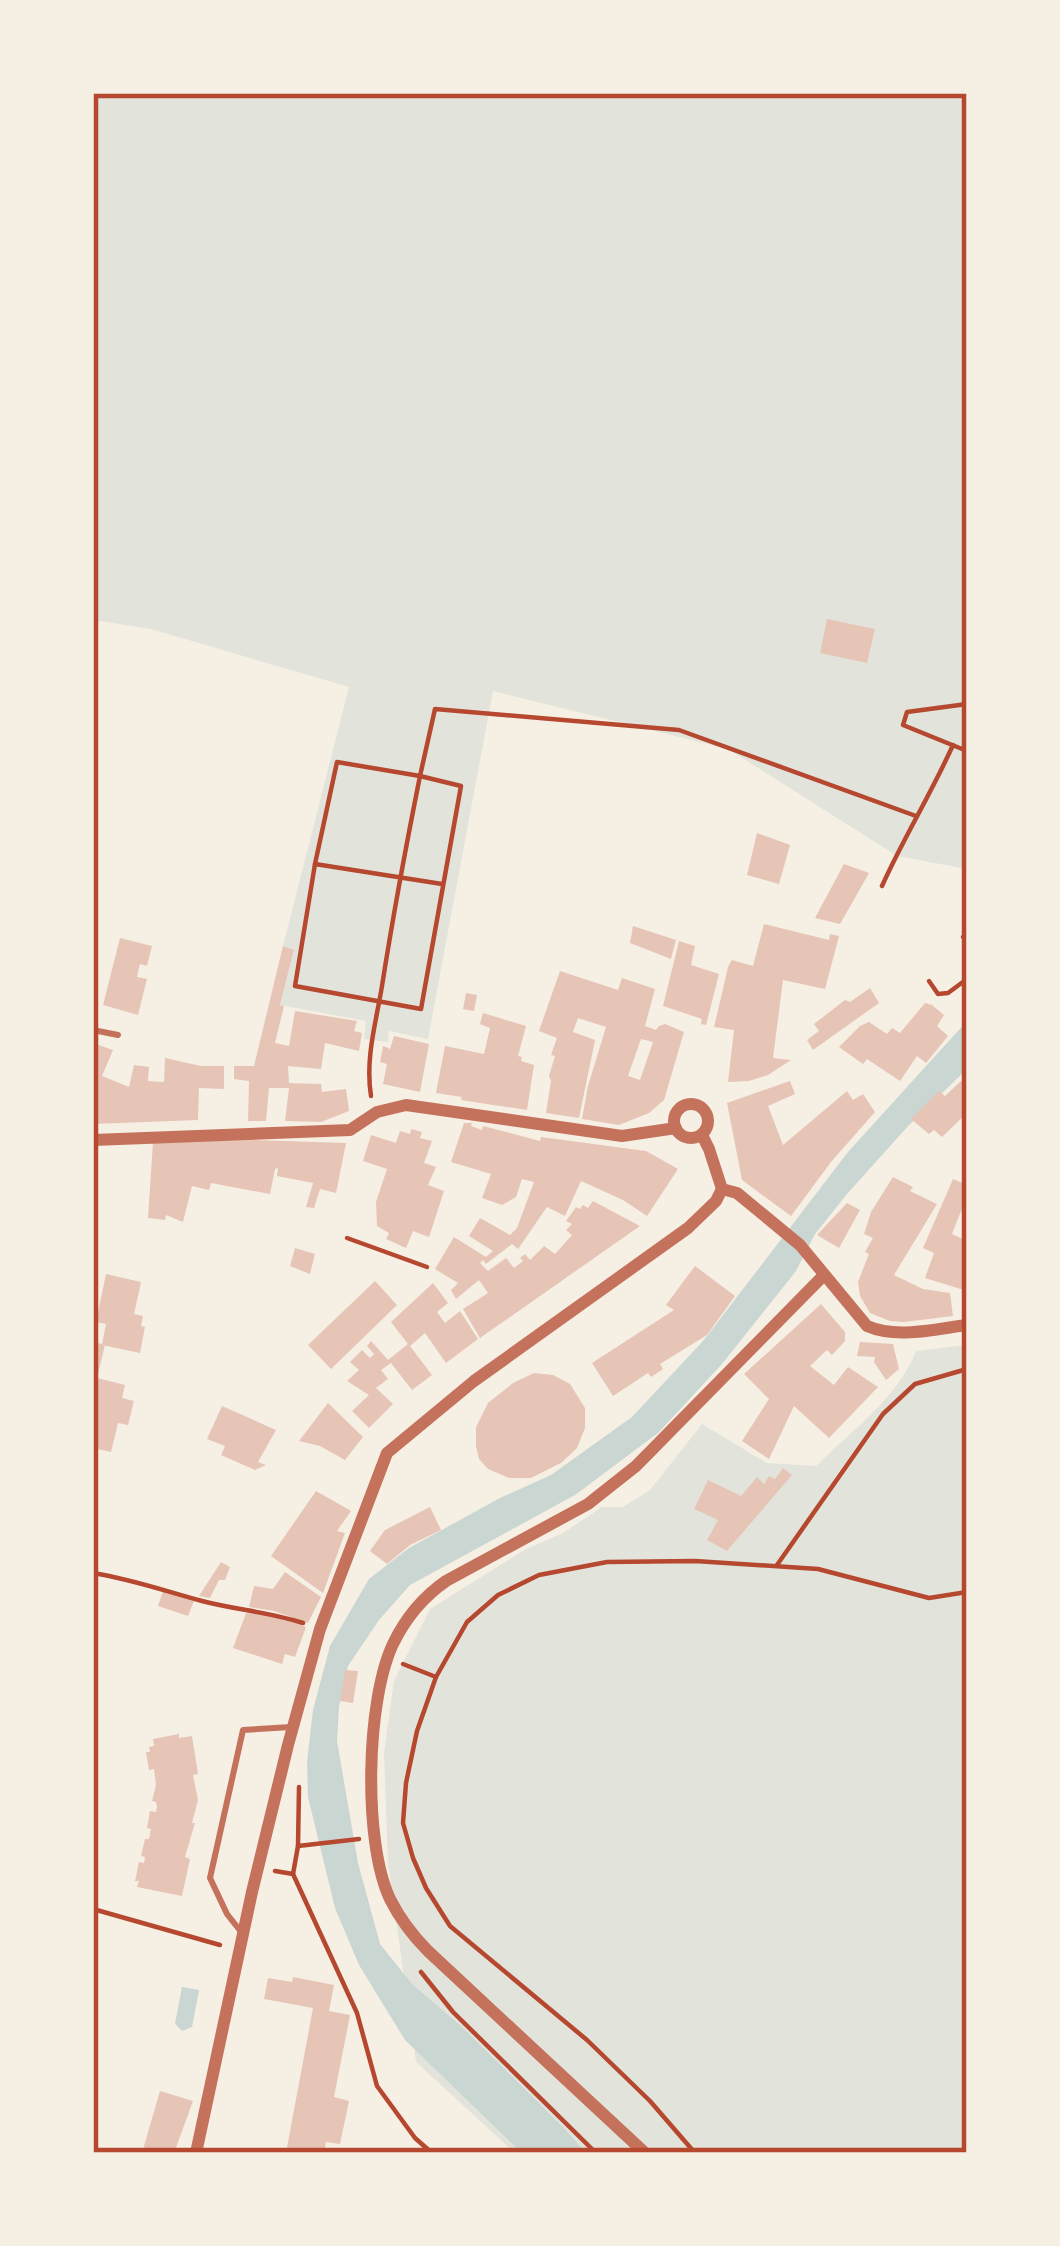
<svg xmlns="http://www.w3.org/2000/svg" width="1060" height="2246" font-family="'Golos Text',sans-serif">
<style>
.green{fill:#e2e4dc}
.water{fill:#c9d6d2}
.building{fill:#e6c5b7;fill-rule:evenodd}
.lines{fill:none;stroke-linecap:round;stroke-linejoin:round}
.path{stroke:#b5482f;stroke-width:4.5}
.service{stroke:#c5725c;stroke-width:6}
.minor{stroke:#c5725c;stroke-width:12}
.neatline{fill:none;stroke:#b5482f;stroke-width:4.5}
</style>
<rect width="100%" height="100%" fill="#f6efe4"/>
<!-- green -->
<g class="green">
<polygon points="93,93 967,93 967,869 897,856 728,749 493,691 428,1039 389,1031 388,1042 364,1039 366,1021 280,1005 294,950 283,946 349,687 151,629 93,620"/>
<path d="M967,1345V2153H515L416,2062L388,1863L384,1753L394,1681L430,1609L526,1549L563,1533L602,1507H623L650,1490L702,1424L767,1463L816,1466C851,1431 898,1398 916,1351Z"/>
</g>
<!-- water -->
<g class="water">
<polygon points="967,1021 967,1069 909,1125 847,1194 815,1234 796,1271 722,1364 658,1433 575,1495 410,1585 379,1620 348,1666 339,1706 337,1741 358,1863 380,1944 412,1984 462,2027 564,2128 586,2153 522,2153 405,2040 359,1965 335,1908 308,1797 307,1762 313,1710 330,1646 369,1579 409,1548 500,1498 551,1475 632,1417 704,1340 848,1152"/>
<polygon points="182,1987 199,1990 192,2027 182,2031 175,2024"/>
</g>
<!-- building -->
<g class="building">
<polygon points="827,619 875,629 867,663 820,653"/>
<polygon points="757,833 790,845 779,884 747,875"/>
<polygon points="844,864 869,873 840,924 815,918"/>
<polygon points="764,924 829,940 830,934 839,936 825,989 783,980 773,1058 791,1060 768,1075 749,1081 728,1082 734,1030 714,1027 716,1019 728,967 732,960 753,966"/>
<polygon points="633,926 676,940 671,959 630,943"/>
<polygon points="120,938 152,946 147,966 140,964 137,977 147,979 138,1015 103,1005"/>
<polygon points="679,941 695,946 691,965 719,974 706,1025 701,1024 702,1019 663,1006"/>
<polygon points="283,946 294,950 280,1005 284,1006 275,1043 289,1046 295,1011 357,1021 354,1031 362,1033 359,1051 325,1043 321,1069 288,1066 289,1083 321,1084 322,1092 346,1089 349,1111 321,1122 285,1121 289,1088 269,1088 266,1121 248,1121 249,1081 234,1079 234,1066 254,1066"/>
<path d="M560,971L618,990L622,978L655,989L645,1026L656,1030L659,1026L665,1024L684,1032L664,1100L649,1113L619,1125L582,1119L588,1086L606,1027L578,1018L573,1032L595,1040L579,1118L546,1113L551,1081L549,1076L555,1056L551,1055L557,1038L539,1031ZM641,1039L653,1042L640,1080L628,1076Z"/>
<polygon points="870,988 879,1003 813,1050 807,1040 819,1031 814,1024 845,1000 850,1002"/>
<polygon points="466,993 477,995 474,1011 463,1009"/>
<polygon points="925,1003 932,1005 944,1015 937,1026 948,1036 926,1063 917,1056 900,1081 867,1059 863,1064 839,1047 860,1026 869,1022 887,1034 892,1028 900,1033"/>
<polygon points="483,1013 526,1026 518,1056 522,1057 521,1061 534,1065 527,1110 461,1100 462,1097 436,1093 445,1046 484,1054 490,1028 480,1024"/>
<polygon points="394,1036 429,1044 420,1092 383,1084 387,1064 380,1062 383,1046 390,1049"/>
<polygon points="93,1043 113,1050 102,1076 129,1087 134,1065 149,1067 148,1081 164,1082 165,1058 201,1066 224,1066 224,1089 199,1088 198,1120 93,1124"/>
<polygon points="790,1081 795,1094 768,1106 783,1145 847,1091 853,1100 863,1094 875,1112 831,1162 791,1216 742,1180 727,1103"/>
<polygon points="961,1081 967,1087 967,1113 942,1137 934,1130 929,1134 911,1119 939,1091 945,1096"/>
<polygon points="464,1123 472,1123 471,1126 482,1130 483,1126 540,1141 541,1137 646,1151 678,1169 647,1216 623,1200 581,1181 565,1216 547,1207 518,1249 512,1244 486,1264 483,1260 480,1263 488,1271 506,1258 514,1268 523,1261 520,1258 525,1254 530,1260 544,1246 555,1254 572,1235 566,1230 572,1224 566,1221 576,1207 580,1209 583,1205 588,1208 593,1201 640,1226 480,1338 463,1309 488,1293 479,1280 456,1299 451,1290 458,1283 435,1269 454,1237 486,1257 493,1251 469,1236 480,1218 510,1235 517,1228 534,1182 522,1179 516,1197 502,1205 482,1198 491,1174 451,1162"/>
<polygon points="411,1129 422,1132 420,1138 432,1141 424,1163 436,1167 428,1185 444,1191 429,1237 413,1231 406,1248 386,1239 389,1233 377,1226 376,1202 387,1169 363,1161 371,1135 396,1143 400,1131 410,1134"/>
<polygon points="254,1140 346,1143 336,1193 320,1189 314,1208 306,1207 313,1183 277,1176 278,1168 275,1169 270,1194 211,1183 209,1190 192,1186 183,1222 166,1215 165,1220 148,1218 153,1142"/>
<polygon points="893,1177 913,1187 910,1191 937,1204 894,1275 923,1289 950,1293 953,1316 904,1322 890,1321 870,1313 860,1296 858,1282 869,1254 865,1252 873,1238 864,1234 871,1212"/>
<polygon points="953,1179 967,1185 967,1196 952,1234 967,1241 967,1291 925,1278 934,1253 923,1248"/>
<polygon points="847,1203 860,1210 839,1248 817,1235"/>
<polygon points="295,1248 315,1254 310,1274 290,1266"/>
<polygon points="695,1266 735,1296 707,1335 660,1364 663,1369 651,1377 648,1373 613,1396 592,1363 674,1310 666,1305"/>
<polygon points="106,1274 141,1282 134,1314 143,1316 141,1326 145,1327 140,1353 102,1345 105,1345 97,1378 125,1385 122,1398 134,1401 128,1425 118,1423 111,1452 93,1448 93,1342 102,1344 106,1324 96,1322"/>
<polygon points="375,1281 397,1305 331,1369 308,1345"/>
<polygon points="433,1283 448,1303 437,1312 445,1323 460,1311 478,1339 446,1363 425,1333 410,1346 432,1375 412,1390 391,1363 381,1370 388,1379 376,1388 393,1404 369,1428 352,1411 369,1395 347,1381 359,1370 350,1362 362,1350 370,1358 374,1354 367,1346 371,1341 388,1360 408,1344 391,1322"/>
<polygon points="821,1304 845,1332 845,1341 832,1355 827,1350 810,1366 834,1385 848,1367 878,1387 829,1438 794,1406 769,1459 742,1441 769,1399 744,1374"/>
<polygon points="860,1342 893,1344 899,1369 886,1380 874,1362 875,1357 857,1356"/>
<polygon points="534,1373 553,1375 570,1384 585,1408 585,1428 577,1448 561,1463 531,1478 509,1478 488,1469 479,1459 476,1446 476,1427 488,1403 513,1383"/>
<polygon points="328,1403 363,1437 345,1460 320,1446 299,1441"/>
<polygon points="222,1406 276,1430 258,1462 266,1465 255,1470 221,1455 225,1446 207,1439"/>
<polygon points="783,1468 792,1475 727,1551 707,1540 718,1520 694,1509 708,1480 741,1496 757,1477 764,1484 769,1476 775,1479"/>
<polygon points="316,1491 351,1511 337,1531 345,1533 323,1593 271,1556"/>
<polygon points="430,1507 441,1530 410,1545 387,1564 370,1551 385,1530"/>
<polygon points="221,1562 230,1567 225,1580 219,1580 210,1598 199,1596"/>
<polygon points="285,1572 321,1597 308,1623 274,1611 249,1607 254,1586 273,1589"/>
<polygon points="163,1591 194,1601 188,1616 158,1606"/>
<polygon points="246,1613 274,1615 306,1627 295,1657 285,1654 282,1664 233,1648"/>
<polygon points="345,1670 358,1671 353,1703 340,1701"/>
<polygon points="179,1734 179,1738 192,1736 198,1774 193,1775 198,1800 192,1823 195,1823 185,1857 190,1859 182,1896 137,1887 139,1881 135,1881 139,1862 144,1863 145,1857 141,1856 145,1839 149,1839 151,1829 147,1828 150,1811 156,1812 157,1807 156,1802 152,1801 156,1785 154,1769 149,1770 146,1752 150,1752 149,1747 154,1746 153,1739"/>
<polygon points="293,1977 334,1985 329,2011 350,2015 334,2097 349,2101 340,2144 326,2142 325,2148 337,2153 286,2153 313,2008 264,1999 268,1978 292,1982"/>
<polygon points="160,2091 193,2101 174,2153 142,2153"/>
</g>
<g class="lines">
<!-- path -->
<g class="path">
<polyline points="967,704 907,712 903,725 967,751"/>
<polyline points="315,864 337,762 420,776 435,709 679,730 916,816"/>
<path d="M882,886C904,837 931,794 953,745"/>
<polyline points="963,937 967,933"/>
<polyline points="929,981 938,994 948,993 967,979"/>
<path d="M371,1096C365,1058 376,1023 382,986C393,916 406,846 420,776L461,786L421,1009L295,986L315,864L442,884"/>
<polyline points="347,1238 427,1267"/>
<polyline points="777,1565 883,1414 915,1384 967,1369"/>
<path d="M93,1573C131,1579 165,1591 202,1601C236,1610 270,1612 303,1623"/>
<polyline points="403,1664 436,1677"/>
<polyline points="299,1787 298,1846 359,1839"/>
<polyline points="275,1871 293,1874 357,2013 377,2086 415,2138 432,2153"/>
<polyline points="293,1874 298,1846"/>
<polyline points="93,1909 220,1945"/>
<polyline points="421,1972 453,2012 596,2153"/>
<polyline points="695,2153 650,2101 587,2040 450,1926 426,1888 413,1858 403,1823 406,1783 417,1731 436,1677 467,1622 498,1595 539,1575 607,1562 695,1561 818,1569 929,1598 967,1592"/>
</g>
<!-- service -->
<g class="service">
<polyline points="93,1030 118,1035"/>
<polyline points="242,1933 227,1914 210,1878 243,1730 291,1727"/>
</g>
<!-- minor -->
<g class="minor">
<circle cx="691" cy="1121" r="17"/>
<polyline points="702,1135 709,1149 722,1189"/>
<polyline points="93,1140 350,1130 377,1112 406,1105 622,1136 676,1128"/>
<path d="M722,1189L737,1193L800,1245L867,1326C897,1339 935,1329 967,1325"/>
<polyline points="196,2153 252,1892 288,1745 320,1629 387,1453 474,1381 688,1228 716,1201 722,1189"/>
<path d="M645,2153L428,1951C412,1935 400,1919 390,1899C363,1842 366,1701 393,1644C405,1619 423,1597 446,1581L588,1504L636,1466L824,1275"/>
</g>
</g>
<!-- border -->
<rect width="1060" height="2246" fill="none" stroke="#f6efe4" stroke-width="192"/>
<rect x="96" y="96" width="868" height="2054" class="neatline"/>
</svg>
